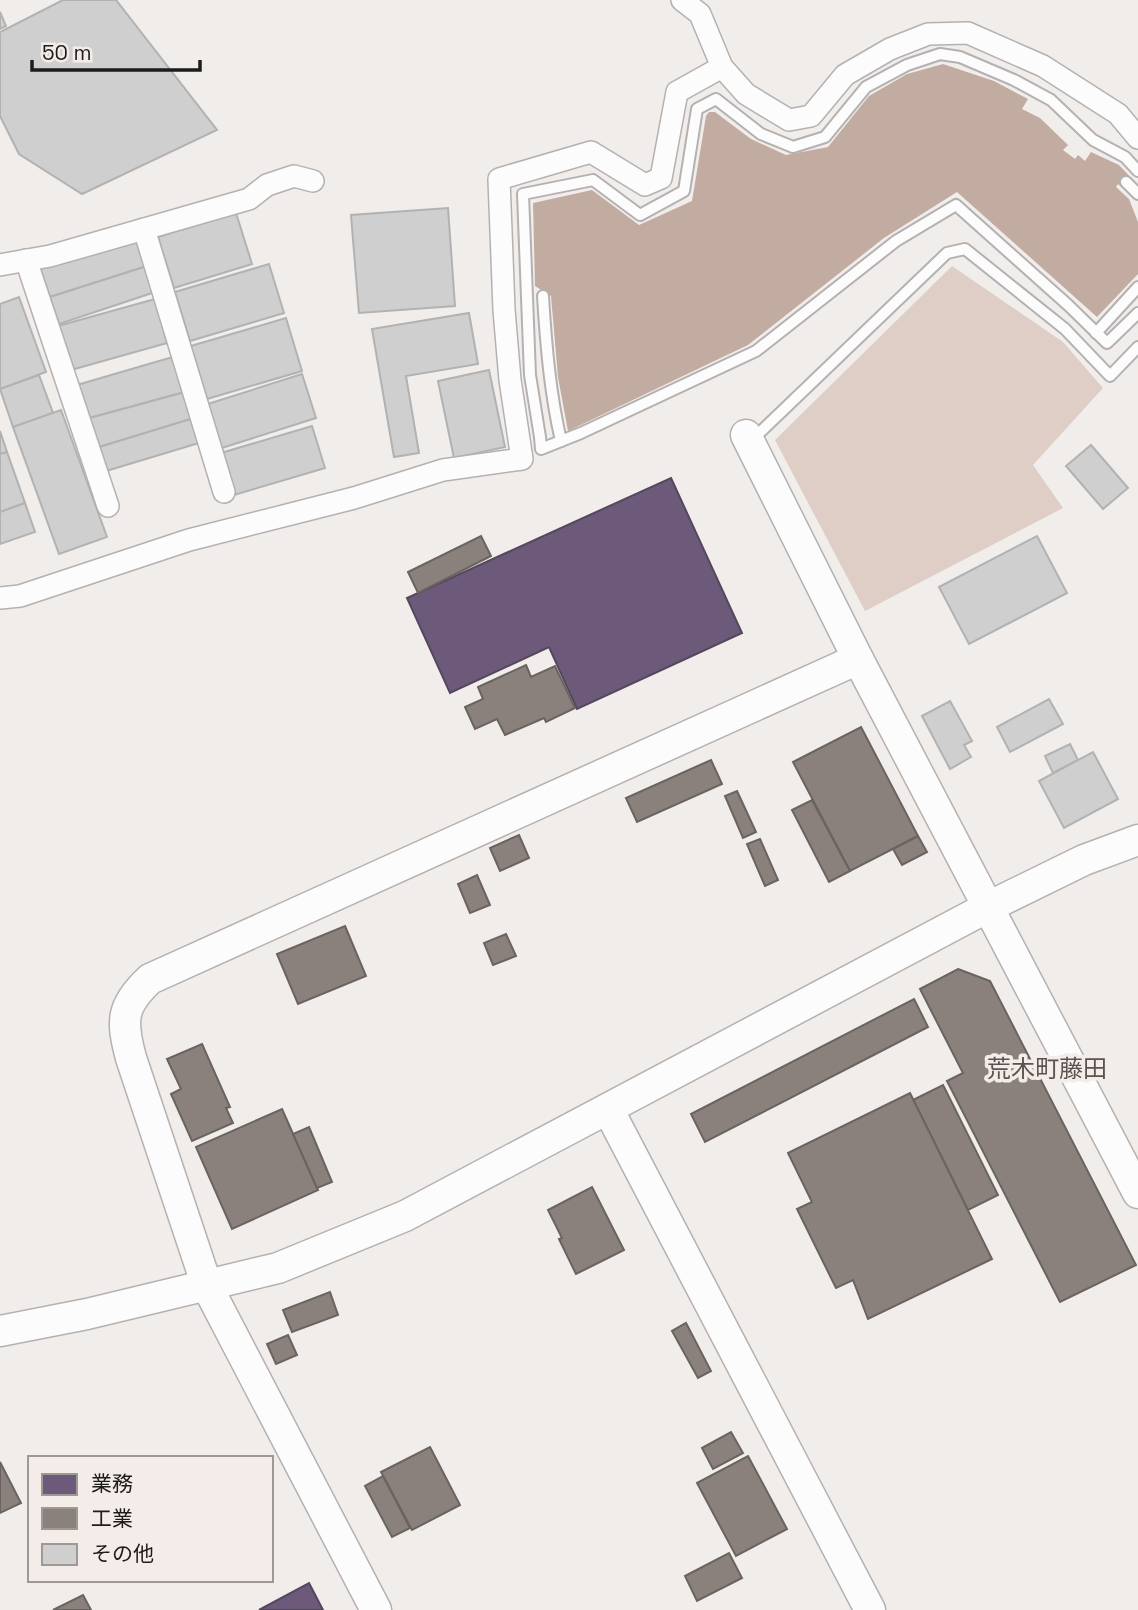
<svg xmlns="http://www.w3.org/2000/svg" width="1138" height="1610" font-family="'Space Grotesk','Noto Sans JP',sans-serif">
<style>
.green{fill:#decec6}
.water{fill:#c2aca1}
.offices{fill:#6d597a;stroke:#55475d;stroke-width:2}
.industry{fill:#8a817c;stroke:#6a635f;stroke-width:2}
.building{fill:#cecfce;stroke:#b2b2b2;stroke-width:2}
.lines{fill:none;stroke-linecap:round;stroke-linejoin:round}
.lane-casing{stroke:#b4b1b0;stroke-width:14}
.street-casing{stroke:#b4b1b0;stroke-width:24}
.secondary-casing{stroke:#b4b1b0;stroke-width:33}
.lane{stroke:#fdfcfc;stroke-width:10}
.street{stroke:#fdfcfc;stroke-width:21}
.secondary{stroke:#fdfcfc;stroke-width:30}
.labels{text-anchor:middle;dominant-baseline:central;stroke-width:7;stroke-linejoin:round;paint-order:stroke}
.quarter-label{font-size:24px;fill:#5a5350;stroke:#f3ece8}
</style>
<rect width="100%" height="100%" fill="#f0edeb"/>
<!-- green -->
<polygon class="green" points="952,266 1063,342 1103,388 1033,465 1063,508 865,611 775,440"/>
<!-- water -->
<polygon class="water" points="943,64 994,81 1028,99 1022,109 1040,118 1068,145 1063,150 1075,159 1078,155 1085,161 1091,152 1119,165 1136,183 1127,192 1118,184 1116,187 1129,199 1138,222 1138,274 1097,317 957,192 884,238 748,345 568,431 558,377 551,296 535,286 533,203 592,190 639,225 692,201 706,116 709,112 715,112 751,139 786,155 828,147 869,96 907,74"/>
<!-- offices -->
<g class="offices">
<polygon points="671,478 742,633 577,709 549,647 450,693 407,598"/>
<polygon points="309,1583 323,1610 259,1610"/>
</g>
<!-- industry -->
<g class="industry">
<polygon points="481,536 491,556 418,593 408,572"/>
<polygon points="526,665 531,677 555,666 575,708 546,722 544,718 505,735 497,719 475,729 465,707 483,699 478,687"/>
<polygon points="861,727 918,836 850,871 793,762"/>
<polygon points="711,760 722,784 637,822 626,798"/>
<polygon points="737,791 756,832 743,838 725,796"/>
<polygon points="812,800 850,871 829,882 792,810"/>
<polygon points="519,835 529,858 500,871 490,848"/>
<polygon points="918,836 927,852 902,865 893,849"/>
<polygon points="760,839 778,880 765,886 747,844"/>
<polygon points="477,875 490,905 470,913 458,884"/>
<polygon points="345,926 366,976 298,1004 277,954"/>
<polygon points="506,934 516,956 493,965 484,943"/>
<polygon points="958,969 990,981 1136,1265 1060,1302 947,1081 963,1073 920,989"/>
<polygon points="914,999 928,1027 705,1142 691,1114"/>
<polygon points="202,1044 230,1107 226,1108 233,1123 192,1141 171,1094 181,1089 167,1059"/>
<polygon points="943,1085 998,1195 968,1210 913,1100"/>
<polygon points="910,1093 992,1259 868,1319 853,1280 836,1288 797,1209 812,1202 788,1153"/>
<polygon points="282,1109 318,1190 232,1229 196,1147"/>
<polygon points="309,1127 332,1182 317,1188 293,1134"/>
<polygon points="592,1187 624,1250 576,1274 559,1239 562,1238 548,1210"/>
<polygon points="330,1292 338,1315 292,1332 283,1310"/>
<polygon points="686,1323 711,1371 698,1378 672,1331"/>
<polygon points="288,1335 297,1355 276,1364 267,1344"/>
<polygon points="731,1432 743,1453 713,1469 702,1448"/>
<polygon points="430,1447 460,1505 412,1530 381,1472"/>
<polygon points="748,1456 787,1529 736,1556 697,1483"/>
<polygon points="0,1462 21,1503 0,1513"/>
<polygon points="383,1476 410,1528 392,1537 365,1486"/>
<polygon points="729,1553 742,1578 697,1601 685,1576"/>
<polygon points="83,1595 91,1610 53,1610"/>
</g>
<!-- building -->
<g class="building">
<polygon points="63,0 116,0 217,130 82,194 19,154 0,116 0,32"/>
<polygon points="0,12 6,26 0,29"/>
<polygon points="448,208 455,306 359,313 351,215"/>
<polygon points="236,213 252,264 174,288 158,237"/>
<polygon points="138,238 147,266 50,297 40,268"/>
<polygon points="269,264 284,313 190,341 175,292"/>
<polygon points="147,266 155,292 59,324 50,297"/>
<polygon points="19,297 46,372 0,389 0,304"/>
<polygon points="155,299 167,343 71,370 58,326"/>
<polygon points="469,313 478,364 406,376 419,453 394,457 372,329"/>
<polygon points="286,318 302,371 207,399 191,346"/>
<polygon points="176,356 185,392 86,419 77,385"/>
<polygon points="489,370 505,447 454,458 438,381"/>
<polygon points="302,374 316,418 222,448 208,404"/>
<polygon points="39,375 53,413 13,427 0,389"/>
<polygon points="185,392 194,418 96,448 86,419"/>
<polygon points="61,410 107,537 59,554 13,427"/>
<polygon points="194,418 202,442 103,472 96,448"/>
<polygon points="312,426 325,468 234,495 221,453"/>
<polygon points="0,431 7,452 0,454"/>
<polygon points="1091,445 1128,488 1103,509 1066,466"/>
<polygon points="7,452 25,503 0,512 0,454"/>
<polygon points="25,503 35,532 0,544 0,512"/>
<polygon points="1037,536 1067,593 969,644 939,587"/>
<polygon points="1049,699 1063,724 1010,752 997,727"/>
<polygon points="950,701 972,741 964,745 971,757 950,769 922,716"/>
<polygon points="1070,744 1078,760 1053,773 1045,756"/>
<polygon points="1093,752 1118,799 1064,828 1039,781"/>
</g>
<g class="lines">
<defs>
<g id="lane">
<polyline points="1138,171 1125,157 1093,140 1051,100 1014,80 960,57 940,54 907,65 866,87 825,137 793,147 761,134 716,99 697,109 684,191 640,215 593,180 523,194 530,375 540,437 541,449 581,433 756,351 896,241 956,205 1068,305 1107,343 1138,313"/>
<polyline points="1126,182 1138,194"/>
<path d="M543,296C546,345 550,393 561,441"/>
<polyline points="1096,333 1138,287"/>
<polyline points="752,440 947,253 965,249 1065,329 1110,376 1138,347"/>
</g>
<g id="street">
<polyline points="682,0 700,14 722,67 746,94 789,120 811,116 845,75 890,49 928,34 968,33 1043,66 1118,114 1138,138"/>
<polyline points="144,229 224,492"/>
<polyline points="26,260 108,506"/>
<polyline points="0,265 50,256 249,199 267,185 294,176 313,181"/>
<polyline points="0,598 20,596 189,540 354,498 443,470 522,459 510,380 504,310 499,179 591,152 645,185 661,178 677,92 722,67"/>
</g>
<g id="secondary">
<polyline points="746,435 858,659 1138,1193"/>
<polyline points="608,1109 870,1610"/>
<polyline points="0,1331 87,1314 278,1268 405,1216 988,907 1084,860 1138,840"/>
<path d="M376,1610L207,1286L131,1058C121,1021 121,1006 150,979L858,659"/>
</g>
</defs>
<!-- lane casing -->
<use href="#lane" class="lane-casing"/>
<!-- street casing -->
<use href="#street" class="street-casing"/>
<!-- secondary casing -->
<use href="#secondary" class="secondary-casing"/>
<!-- lane -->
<use href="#lane" class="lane"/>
<!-- street -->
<use href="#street" class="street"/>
<!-- secondary -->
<use href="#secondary" class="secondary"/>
</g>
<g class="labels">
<!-- quarter labels -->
<g class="quarter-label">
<text x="1047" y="1068">荒木町藤田</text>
</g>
</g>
<!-- legend -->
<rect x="28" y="1456" width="245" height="126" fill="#f3ece8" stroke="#9e9996" stroke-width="2"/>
<rect x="42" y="1474" width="35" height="21" fill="#6d597a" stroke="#9e9996" stroke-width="2"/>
<text x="91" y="1491" font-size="21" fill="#1e1c1a">業務</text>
<rect x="42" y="1508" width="35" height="21" fill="#8a817c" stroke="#9e9996" stroke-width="2"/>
<text x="91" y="1526" font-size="21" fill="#1e1c1a">工業</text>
<rect x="42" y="1544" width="35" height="21" fill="#cecfce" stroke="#9e9996" stroke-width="2"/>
<text x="91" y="1561" font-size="21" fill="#1e1c1a">その他</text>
<!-- scale -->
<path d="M32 60v10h168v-10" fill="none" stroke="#1e1c1a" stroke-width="3.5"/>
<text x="42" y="60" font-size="21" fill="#1e1c1a" stroke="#f3ece8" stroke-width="5" paint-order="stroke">50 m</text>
</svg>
